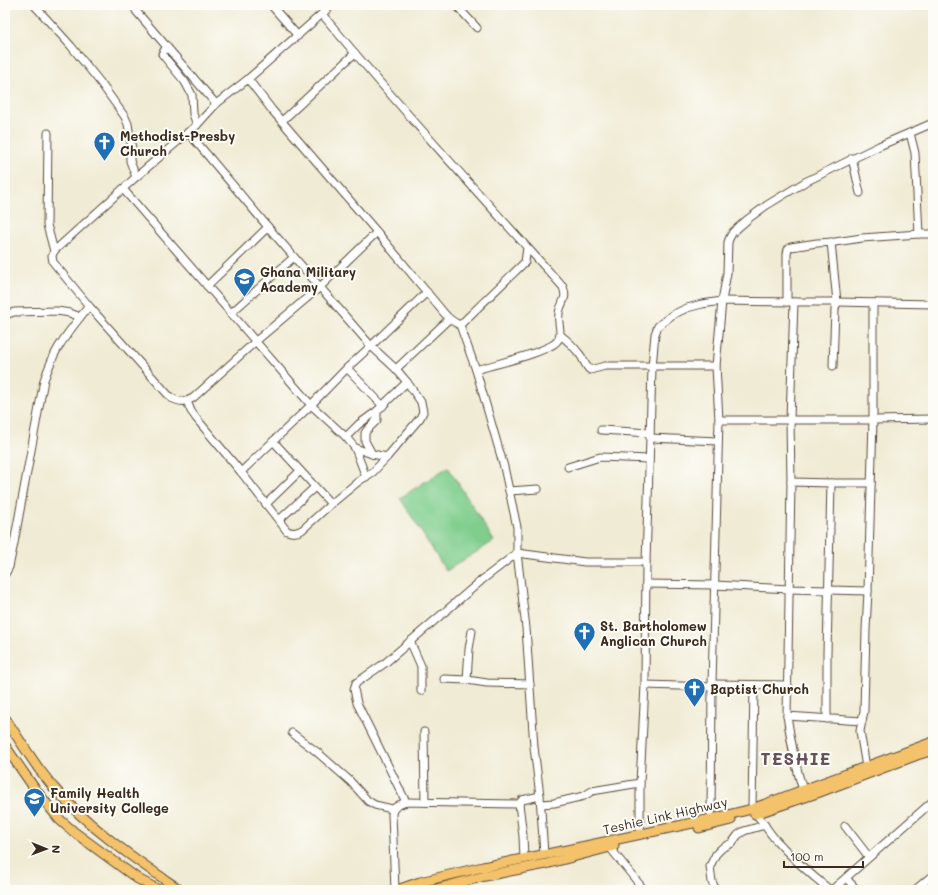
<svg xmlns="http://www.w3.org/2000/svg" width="938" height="895" font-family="Mali,sans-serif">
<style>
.green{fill:#7fce8d;stroke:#5d7c56}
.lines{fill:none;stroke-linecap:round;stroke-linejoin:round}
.minor-casing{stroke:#564739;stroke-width:9}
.major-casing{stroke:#564739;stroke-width:11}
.minor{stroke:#fff;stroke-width:7}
.major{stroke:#f3c26a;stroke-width:9}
.labels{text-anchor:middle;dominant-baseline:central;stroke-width:4;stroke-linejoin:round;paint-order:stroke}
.poi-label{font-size:13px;font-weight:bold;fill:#3b2a1e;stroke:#fdfcf7;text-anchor:start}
.street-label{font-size:13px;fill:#3b2a1e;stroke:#fdfcf7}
.district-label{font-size:17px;font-weight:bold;letter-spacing:1px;fill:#67505b;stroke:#fdfcf7}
</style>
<rect width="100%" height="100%" fill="#fdfcf7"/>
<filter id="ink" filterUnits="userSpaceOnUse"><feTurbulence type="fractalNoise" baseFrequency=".025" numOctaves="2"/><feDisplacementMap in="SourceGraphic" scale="8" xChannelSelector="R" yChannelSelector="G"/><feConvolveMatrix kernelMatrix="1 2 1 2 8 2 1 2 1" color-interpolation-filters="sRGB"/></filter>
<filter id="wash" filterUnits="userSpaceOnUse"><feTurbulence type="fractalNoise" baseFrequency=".012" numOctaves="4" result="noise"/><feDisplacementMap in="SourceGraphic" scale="16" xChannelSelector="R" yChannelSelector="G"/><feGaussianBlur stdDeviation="0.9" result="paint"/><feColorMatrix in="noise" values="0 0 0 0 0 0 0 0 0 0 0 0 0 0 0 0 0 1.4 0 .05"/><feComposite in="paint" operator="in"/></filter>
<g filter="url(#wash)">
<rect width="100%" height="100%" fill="#f0ebd4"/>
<!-- green -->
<polygon class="green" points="448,467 494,541 446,571 400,498"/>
</g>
<g filter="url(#ink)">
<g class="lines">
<defs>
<g id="minor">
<polyline points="34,5 71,46 100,82 125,117 128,124 132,149 130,156 130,161 136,177"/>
<polyline points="135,5 136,11 216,104"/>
<polyline points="271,5 298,36"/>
<path d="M332,5L248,79L216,104L197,125L136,177L54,251L52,256L53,262L89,306L171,398C180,402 184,403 193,398L256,341L320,287L377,232"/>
<polyline points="456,5 477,28"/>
<path d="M322,14C399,107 482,197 563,287C568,300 561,301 559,313C559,316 558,319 559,322C559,328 562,334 558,340C551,352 491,365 476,370"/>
<polyline points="167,46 162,54 185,82 192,95 193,114 197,125"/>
<path d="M248,79L272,110L377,232L444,313C449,319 453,322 460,325L476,370L504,467L517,527V553L526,628L534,747L540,796L544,854"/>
<polyline points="282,121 355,53"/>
<polyline points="48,133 47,225 54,251"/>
<polyline points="910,133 915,153 919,234"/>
<polyline points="852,158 860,193"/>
<polyline points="123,189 311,405 346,437 355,448 372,454 387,457"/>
<polyline points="831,242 837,302 835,309 833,366"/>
<polyline points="207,286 268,227"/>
<polyline points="787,302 787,254 788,249 791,247 817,243 835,242 862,238 919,234 933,234"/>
<path d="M794,302L790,419L791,482L787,716C791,741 795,766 803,790"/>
<polyline points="231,313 294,257"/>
<polyline points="5,315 14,312 57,311 70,313 80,317"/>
<polyline points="460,325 525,262 527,248"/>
<path d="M560,335C569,341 575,348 581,356C584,361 586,367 590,370L605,366H716"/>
<polyline points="347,368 383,406"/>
<polyline points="396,369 449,319"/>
<path d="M187,401L191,411L196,418L241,472L287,531C293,533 296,533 302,530L331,504L359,481L373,472L387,457L420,418L423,412L421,402L407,382L396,369L371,346L268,227L188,132"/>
<polyline points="719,420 873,420 933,419"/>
<polyline points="601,430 650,433"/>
<polyline points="346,437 359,424 377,411 407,382"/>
<polyline points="650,438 718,441"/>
<polyline points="273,441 331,504"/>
<polyline points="355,448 366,477"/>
<polyline points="372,454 365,441 365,433 367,430 377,420 377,411"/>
<polyline points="568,467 600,457 649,459"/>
<polyline points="241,472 309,407 347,368 371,346 427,292"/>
<polyline points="791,482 831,483 871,483"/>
<polyline points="509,491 538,489"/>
<polyline points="266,504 300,471"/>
<polyline points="279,520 315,487"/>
<path d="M5,574L9,567L14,543L44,380C48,369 52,358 58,348C67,333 78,320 89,306"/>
<polyline points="646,584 715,585 789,589 868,591"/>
<polyline points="410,641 421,666 421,691"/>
<polyline points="444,679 467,680 487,683 530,684"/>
<polyline points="467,680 469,649 472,631"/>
<polyline points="712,684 788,685"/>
<polyline points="645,685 712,687"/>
<polyline points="787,716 862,721"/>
<polyline points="827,719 827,653 831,483"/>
<polyline points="424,732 425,802"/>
<polyline points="292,733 317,752 350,781 368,801 375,805 392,809"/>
<polyline points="866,767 860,731 864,711 866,630 868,591 873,420 873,303"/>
<polyline points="406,802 357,703 354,689 356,683 385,663 482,580 517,553 585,562 646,562"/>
<polyline points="541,804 554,803 584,796 592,791 640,783"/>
<polyline points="752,809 754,685"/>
<path d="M756,814C763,822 768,831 775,839C792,858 810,874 830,890"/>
<polyline points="711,819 712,684 719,420 716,366 722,301 727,273 728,242 730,237 733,232 748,219 767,205 805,182 879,146 933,123"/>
<polyline points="845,826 869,857"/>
<polyline points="640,834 640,783 645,685 646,562 650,438 652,367 655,334 658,326 672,315 687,308 702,304 722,301 794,302 837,302 933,304"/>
<polyline points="607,844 644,890"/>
<polyline points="524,858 523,836 519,804 522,800 540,796"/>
<polyline points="846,878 857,890"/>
<path d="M395,890L392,814C393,806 399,805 406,802L519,804"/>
<polyline points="716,890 712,882 710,866 716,854 722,848 732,843 738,835 744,831 765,825"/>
<polyline points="832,890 933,801"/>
<polyline points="915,890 933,875"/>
</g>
<g id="major">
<path d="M5,718C16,735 27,752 39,769C44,775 49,782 54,788C90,829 135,859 180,890"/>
<polyline points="5,746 35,789 59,819 74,832 138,879 159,890"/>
<polyline points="755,814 817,793 917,755 933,750"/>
<polyline points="699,828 731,820"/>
<polyline points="397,890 420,882 483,867 567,850 711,819 752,809 933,742"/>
<polyline points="432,890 485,876 546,864 614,846"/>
</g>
</defs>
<!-- minor casing -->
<use href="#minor" class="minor-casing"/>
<!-- major casing -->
<use href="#major" class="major-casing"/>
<!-- minor -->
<use href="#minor" class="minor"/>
<!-- major -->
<use href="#major" class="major"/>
</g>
</g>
<!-- icons -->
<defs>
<symbol id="church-pin" viewBox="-11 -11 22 30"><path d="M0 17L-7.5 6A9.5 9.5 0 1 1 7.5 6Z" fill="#1f6fb2" stroke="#fdfcf7"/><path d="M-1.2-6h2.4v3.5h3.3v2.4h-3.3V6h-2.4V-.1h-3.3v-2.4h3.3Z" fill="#fff"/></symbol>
<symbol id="school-pin" viewBox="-11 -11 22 30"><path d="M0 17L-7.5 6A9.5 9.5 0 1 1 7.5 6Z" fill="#1f6fb2" stroke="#fdfcf7"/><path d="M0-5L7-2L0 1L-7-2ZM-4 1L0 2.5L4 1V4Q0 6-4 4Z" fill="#fff"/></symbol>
<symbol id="university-pin" viewBox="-11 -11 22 30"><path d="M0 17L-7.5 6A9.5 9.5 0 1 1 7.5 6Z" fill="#1f6fb2" stroke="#fdfcf7"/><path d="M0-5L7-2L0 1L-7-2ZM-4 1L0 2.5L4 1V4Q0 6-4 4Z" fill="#fff"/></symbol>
</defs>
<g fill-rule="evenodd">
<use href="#church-pin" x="92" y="130" width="25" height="34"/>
<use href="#school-pin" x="232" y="266" width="25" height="34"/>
<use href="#church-pin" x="572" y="620" width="25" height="34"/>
<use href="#church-pin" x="682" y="676" width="25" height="34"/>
<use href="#university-pin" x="22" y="786" width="25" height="34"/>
</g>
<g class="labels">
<!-- poi labels -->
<g class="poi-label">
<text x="120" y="135">Methodist-Presby<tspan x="120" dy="15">Church</tspan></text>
<text x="260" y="271">Ghana Military<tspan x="260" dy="15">Academy</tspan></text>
<text x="600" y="625">St. Bartholomew<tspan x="600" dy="15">Anglican Church</tspan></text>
<text x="710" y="688">Baptist Church</text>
<text x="50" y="792">Family Health<tspan x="50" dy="15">University College</tspan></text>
</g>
<!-- street labels -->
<g class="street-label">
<text transform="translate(665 815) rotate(-13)">Teshie Link Highway</text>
</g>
<!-- district labels -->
<g class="district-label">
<text x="796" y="758">TESHIE</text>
</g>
</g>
<!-- margin -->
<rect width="938" height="895" fill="none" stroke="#fdfcf7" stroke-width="20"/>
<!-- north arrow -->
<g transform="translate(46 849) rotate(91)" stroke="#fdfcf7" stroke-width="3" paint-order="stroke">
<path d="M0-3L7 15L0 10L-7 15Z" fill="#3b2a1e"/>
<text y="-6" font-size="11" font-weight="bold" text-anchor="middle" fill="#3b2a1e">N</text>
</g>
<!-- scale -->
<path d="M784 861v6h79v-6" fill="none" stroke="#3b2a1e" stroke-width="2"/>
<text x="790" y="861" font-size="12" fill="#3b2a1e" stroke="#fdfcf7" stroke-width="3" paint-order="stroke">100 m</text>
</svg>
